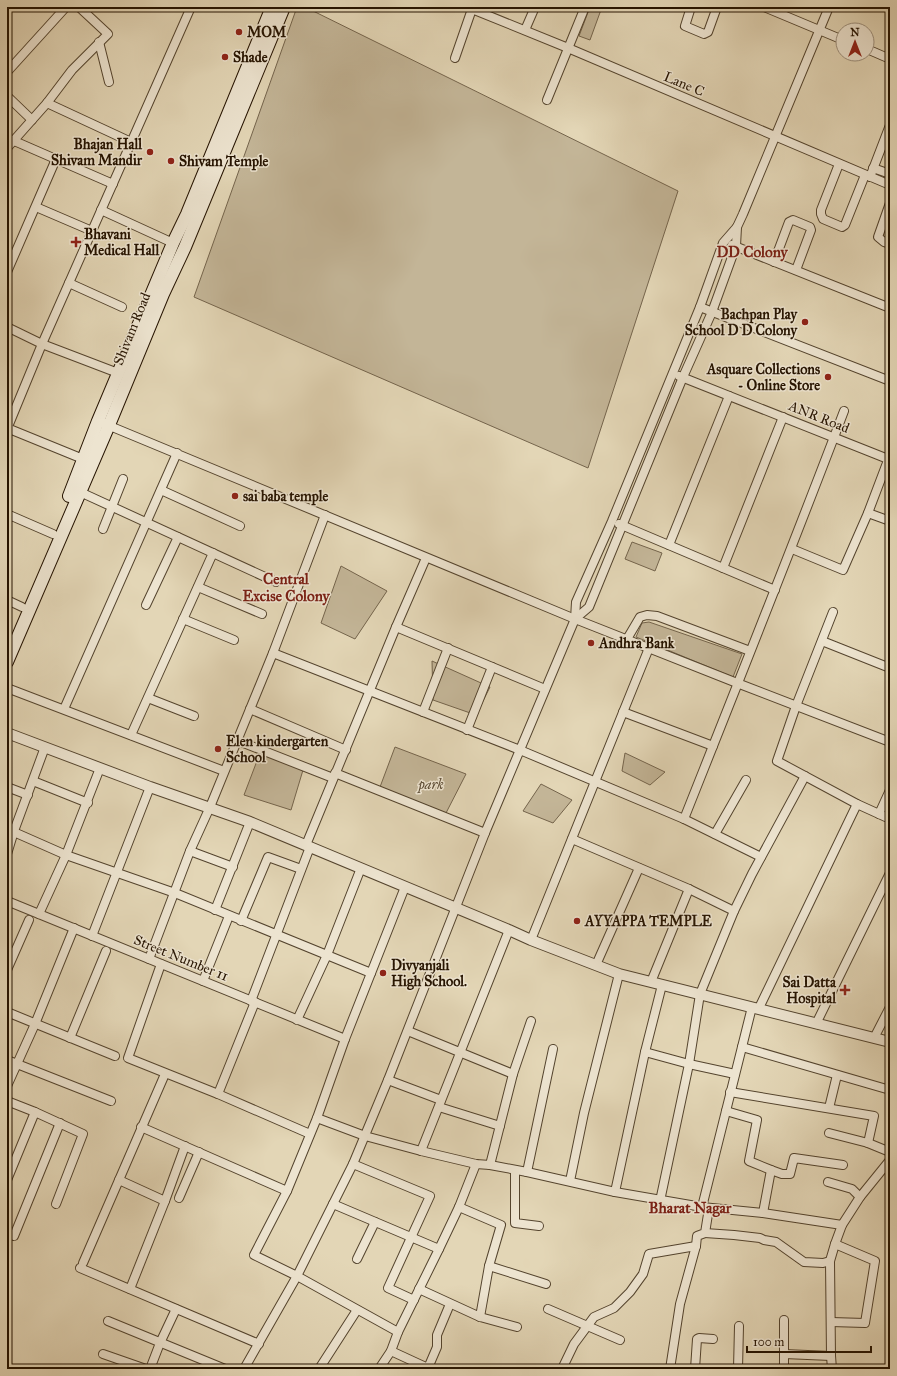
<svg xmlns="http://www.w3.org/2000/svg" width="897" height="1376" font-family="'IM FELL Great Primer',serif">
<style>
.green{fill:#c3b597;stroke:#74644c}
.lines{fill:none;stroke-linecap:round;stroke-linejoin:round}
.minor-casing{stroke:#54442e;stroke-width:10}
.tertiary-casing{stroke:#54442e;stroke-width:12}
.secondary-casing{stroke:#251300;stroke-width:14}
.minor{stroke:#ede4d0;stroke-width:8}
.tertiary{stroke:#ede4d0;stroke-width:10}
.secondary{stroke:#ede4d0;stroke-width:12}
.rail{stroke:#251300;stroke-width:2.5;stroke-dasharray:7 7;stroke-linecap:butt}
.poi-dot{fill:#8f2418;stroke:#ede4d0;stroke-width:1.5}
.labels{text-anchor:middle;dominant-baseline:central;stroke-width:3;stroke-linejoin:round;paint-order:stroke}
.poi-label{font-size:14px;font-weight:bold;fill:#251300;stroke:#ede4d0;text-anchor:start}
.street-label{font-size:14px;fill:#251300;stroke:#ede4d0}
.park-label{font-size:14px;font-style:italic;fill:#5c4c35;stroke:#ede4d0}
.neighbourhood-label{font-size:15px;font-weight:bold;fill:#7a1f14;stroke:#ede4d0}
</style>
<rect width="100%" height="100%" fill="#e3d6b6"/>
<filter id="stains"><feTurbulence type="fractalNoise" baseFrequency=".005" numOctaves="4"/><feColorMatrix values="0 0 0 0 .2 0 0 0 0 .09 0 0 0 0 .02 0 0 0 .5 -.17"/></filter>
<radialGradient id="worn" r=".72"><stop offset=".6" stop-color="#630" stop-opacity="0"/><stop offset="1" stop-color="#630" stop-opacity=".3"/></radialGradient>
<!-- green -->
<g class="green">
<polygon points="297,7 305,7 678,191 588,468 194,297"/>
<polygon points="590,7 602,7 590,40 579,36"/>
<polygon points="632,542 662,553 655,571 625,559"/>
<polygon points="341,566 387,591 355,639 321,623"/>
<polygon points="649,622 742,654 733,677 636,637 642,623"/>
<polygon points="432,661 490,687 476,715 433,700"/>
<polygon points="395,747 466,774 446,813 380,787"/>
<polygon points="260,753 303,770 291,810 244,795"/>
<polygon points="625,753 665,772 650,785 622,771"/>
<polygon points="541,784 572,800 553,823 523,811"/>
</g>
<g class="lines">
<defs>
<g id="minor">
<polyline points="467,7 568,48 890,185"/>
<polyline points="691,7 685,26 704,34 708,32 717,7"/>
<polyline points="764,7 843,40"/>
<polyline points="525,30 535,7"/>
<polyline points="99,42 109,82"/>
<polyline points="867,49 890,59"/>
<polyline points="455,58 472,9"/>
<polyline points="7,72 66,7"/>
<polyline points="7,96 32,120"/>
<polyline points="547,100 585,7"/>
<polyline points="47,103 131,142"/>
<polyline points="12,140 113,184"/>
<polyline points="7,148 47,103 72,70 108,34 79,7"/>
<polyline points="839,164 821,210 821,214 823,219 842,227 845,225 865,175"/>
<polyline points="873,168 890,174"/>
<polyline points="870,177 890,125"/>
<polyline points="890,203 878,237 884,242 890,244"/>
<polyline points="36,207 92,231"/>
<polyline points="101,210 173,243"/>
<polyline points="732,245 890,308"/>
<polyline points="774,262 789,222 793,220 810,227 811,230 796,270"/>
<polyline points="7,272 56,159"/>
<polyline points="69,283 122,307"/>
<polyline points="700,307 890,381"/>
<polyline points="7,327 42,344 118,373"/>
<polyline points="679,376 888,459"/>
<polyline points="105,424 575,619 737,683 890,742"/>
<polyline points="7,428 83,459"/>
<polyline points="7,429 42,344 191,7"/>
<polyline points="161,490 240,526"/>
<polyline points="80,492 276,582"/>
<polyline points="868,513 890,521"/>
<polyline points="7,514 53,534"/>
<polyline points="619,524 775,590"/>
<polyline points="103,529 123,479"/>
<polyline points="669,545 729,396"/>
<polyline points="792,549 843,570 868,513 890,455"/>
<polyline points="723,568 783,417"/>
<polyline points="198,587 262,614"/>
<polyline points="7,600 22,607"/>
<polyline points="146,605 178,537"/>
<polyline points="833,612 796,706 777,761 857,804 890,819"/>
<polyline points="183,619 234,640"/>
<polyline points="575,619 589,607 683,377 712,312 736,246 737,227"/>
<polyline points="396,627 545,689"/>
<polyline points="627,639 640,617 647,615 657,616 750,651"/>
<polyline points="822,641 890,668"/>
<polyline points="273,653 520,750 684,819 761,857"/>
<polyline points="7,688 224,771"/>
<polyline points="148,698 194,716"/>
<polyline points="64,709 177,453"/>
<polyline points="250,709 346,750"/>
<polyline points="423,712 448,648"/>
<polyline points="623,712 713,746"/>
<polyline points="467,730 492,667"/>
<polyline points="131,735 213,553"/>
<polyline points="236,740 333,778"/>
<polyline points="335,773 485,833"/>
<polyline points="33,781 88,803"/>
<polyline points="7,787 28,795"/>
<polyline points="879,814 890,790"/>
<path d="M684,819C738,683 792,548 844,411"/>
<polyline points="7,829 66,855 175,893 371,973"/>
<polyline points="715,834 746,780"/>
<polyline points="572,839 689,889 734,911"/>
<polyline points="306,845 396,627 426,558"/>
<polyline points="190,851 233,867"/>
<polyline points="7,854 14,831 45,747"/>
<polyline points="7,901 345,1039"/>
<polyline points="215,910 250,822"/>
<polyline points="39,914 66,855 100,768"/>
<polyline points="241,921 268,857 301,869"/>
<polyline points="92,936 150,787"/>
<polyline points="531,940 649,648"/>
<polyline points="149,959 190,851 210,807 273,653 325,515"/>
<polyline points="161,964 128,1058 218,1094 310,1134"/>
<polyline points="596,965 639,868"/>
<polyline points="7,970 29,920"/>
<polyline points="203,981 229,916"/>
<polyline points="651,982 689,889"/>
<polyline points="251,1001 310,847"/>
<polyline points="759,1008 857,804"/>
<polyline points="7,1012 115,1056"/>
<polyline points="297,1020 327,955 361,868"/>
<polyline points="816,1024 890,873"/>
<polyline points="408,1031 513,1074"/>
<polyline points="70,1038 106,951"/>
<polyline points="874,1038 890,1007"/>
<polyline points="742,1047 890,1090"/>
<polyline points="645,1052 689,1064 735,1074"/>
<polyline points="7,1060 111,1101"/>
<polyline points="388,1080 441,1100"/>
<polyline points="7,1086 35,1024 74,928"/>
<polyline points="730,1092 874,1116 868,1143"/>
<polyline points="218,1094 255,1002"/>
<polyline points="7,1101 35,1112 83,1134 56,1204"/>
<polyline points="439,1107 500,1126"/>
<polyline points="829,1108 837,1075"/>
<polyline points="726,1111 757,1120 749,1161 771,1170 782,1174 790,1174 794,1158 843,1165"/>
<polyline points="317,1118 365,1136 421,1151 476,1164 490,1165 527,1172 615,1192 702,1207 763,1213 842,1225"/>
<polyline points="141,1127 287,1191"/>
<polyline points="829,1133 868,1143 890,1152"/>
<polyline points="421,1151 509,930"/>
<polyline points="353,1164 430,1196 388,1288 414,1300"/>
<polyline points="490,1165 513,1074 531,1021"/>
<polyline points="515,1170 515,1223 539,1226"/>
<polyline points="527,1172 553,1049"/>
<polyline points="7,1180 35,1112"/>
<polyline points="119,1180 165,1201 185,1146"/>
<polyline points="570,1181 584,1113 619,974"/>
<polyline points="828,1182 852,1189 860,1197"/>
<polyline points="615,1192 645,1052 662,985"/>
<polyline points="179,1198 199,1152"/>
<polyline points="660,1201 689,1064 700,994 734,911 752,874 805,776"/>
<polyline points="333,1204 439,1249"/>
<polyline points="702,1207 752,1007"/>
<polyline points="763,1213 771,1170"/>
<polyline points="705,1233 734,1235 760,1238 764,1240 776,1242 804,1262 823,1263 830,1261"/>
<polyline points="14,1236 60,1123"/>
<polyline points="357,1259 375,1222"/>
<polyline points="83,1263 165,1074"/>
<polyline points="489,1266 546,1284"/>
<polyline points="80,1268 259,1344"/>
<polyline points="130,1289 165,1201"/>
<polyline points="419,1289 480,1317 489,1266 501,1225 459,1207"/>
<polyline points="548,1309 620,1340"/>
<polyline points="480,1317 517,1327"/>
<polyline points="108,1321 225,1369"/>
<polyline points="831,1322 865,1323 875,1261 835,1244"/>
<polyline points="398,1332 297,1276 254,1255 287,1191 317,1118 345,1039 405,887"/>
<polyline points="391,1351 430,1369"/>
<polyline points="103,1354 146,1369"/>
<polyline points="784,1354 831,1356"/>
<polyline points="428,1368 437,1347 437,1335 450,1304"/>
<polyline points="150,1369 160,1343 176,1309"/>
<polyline points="244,1369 297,1276 353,1164 388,1080 485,833 575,619 576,602 612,521 700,307 723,243 737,227 743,214 829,7"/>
<polyline points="319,1369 357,1310"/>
<polyline points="379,1369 391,1351 398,1332 439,1249 459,1207 476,1164"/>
<polyline points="562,1369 574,1344 594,1317 614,1308 630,1292 643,1274 649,1254 696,1246"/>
<polyline points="670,1369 680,1304 696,1246 697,1236 705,1233 709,1208"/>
<polyline points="695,1369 697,1339 699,1338 713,1339"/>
<polyline points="738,1369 739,1326"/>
<polyline points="784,1369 784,1320"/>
<polyline points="832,1369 831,1356 830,1261 835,1244 842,1225 860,1197 890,1160"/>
</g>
<polyline id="tertiary" points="7,733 150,787 250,822 509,930 531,940 619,974 890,1042"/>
<g id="secondary">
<polyline points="69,496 98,421 173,243 187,214 272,7"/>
<polyline points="7,662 109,425 163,294 185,247 284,7"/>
</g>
</defs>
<!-- minor casing -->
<use href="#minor" class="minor-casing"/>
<!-- tertiary casing -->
<use href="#tertiary" class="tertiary-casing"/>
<!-- secondary casing -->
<use href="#secondary" class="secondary-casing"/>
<!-- minor -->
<use href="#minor" class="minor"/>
<!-- tertiary -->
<use href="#tertiary" class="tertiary"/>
<!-- secondary -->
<use href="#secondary" class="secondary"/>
<!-- rail -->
<polyline class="rail" points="7,13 12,7"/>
</g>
<!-- markers -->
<g class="poi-dot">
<circle cx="239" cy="32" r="4"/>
<circle cx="225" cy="57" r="4"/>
<circle cx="150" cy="152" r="4"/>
<circle cx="171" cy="161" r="4"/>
<path d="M74 236h4v4h4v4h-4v4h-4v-4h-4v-4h4z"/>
<circle cx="805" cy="322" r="4"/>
<circle cx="828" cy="377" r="4"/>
<circle cx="235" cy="496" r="4"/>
<circle cx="591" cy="643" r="4"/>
<circle cx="218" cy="749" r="4"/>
<circle cx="577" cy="921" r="4"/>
<circle cx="383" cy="973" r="4"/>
<path d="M843 984h4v4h4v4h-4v4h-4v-4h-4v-4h4z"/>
</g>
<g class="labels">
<!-- poi labels -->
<g class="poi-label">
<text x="247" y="32">MOM</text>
<text x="233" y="57">Shade</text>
<text x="142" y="144" text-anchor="end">Bhajan Hall<tspan x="142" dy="16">Shivam Mandir</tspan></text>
<text x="179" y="161">Shivam Temple</text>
<text x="84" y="234">Bhavani<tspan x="84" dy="16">Medical Hall</tspan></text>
<text x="797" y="314" text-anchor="end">Bachpan Play<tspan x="797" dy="16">School D D Colony</tspan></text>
<text x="820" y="369" text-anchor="end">Asquare Collections<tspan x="820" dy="16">- Online Store</tspan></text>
<text x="243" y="496">sai baba temple</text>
<text x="599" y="643">Andhra Bank</text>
<text x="226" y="741">Elen kindergarten<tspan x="226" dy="16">School</tspan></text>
<text x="585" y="921">AYYAPPA TEMPLE</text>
<text x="391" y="965">Divyanjali<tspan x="391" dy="16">High School.</tspan></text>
<text x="836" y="982" text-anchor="end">Sai Datta<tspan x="836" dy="16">Hospital</tspan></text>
</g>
<!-- street labels -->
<g class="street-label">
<text transform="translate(684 84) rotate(23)">Lane C</text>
<text transform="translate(132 329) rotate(-68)">Shivam Road</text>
<text transform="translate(819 417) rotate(22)">ANR Road</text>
<text transform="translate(181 958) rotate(22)">Street Number 11</text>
</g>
<!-- park labels -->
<g class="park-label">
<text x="431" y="784">park</text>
</g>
<!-- neighbourhood labels -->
<g class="neighbourhood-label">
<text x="752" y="252">DD Colony</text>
<text x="286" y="579">Central<tspan x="286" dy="17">Excise Colony</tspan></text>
<text x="690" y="1208">Bharat Nagar</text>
</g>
</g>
<!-- margin -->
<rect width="897" height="1376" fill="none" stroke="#e3d6b6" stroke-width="24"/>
<rect x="8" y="8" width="881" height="1360" fill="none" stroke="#251300" stroke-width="2"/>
<rect x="12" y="12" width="873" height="1352" fill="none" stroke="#251300"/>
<!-- north arrow -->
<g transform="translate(855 42)"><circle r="19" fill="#ede4d0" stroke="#9d907d"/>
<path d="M0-3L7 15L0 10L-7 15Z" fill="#8f2418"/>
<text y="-6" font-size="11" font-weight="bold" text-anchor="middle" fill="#251300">N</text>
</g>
<!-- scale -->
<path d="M747 1346v6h124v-6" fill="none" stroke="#251300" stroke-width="2"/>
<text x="753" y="1346" font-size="12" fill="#251300" stroke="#ede4d0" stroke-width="3" paint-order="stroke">100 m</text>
<rect width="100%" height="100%" filter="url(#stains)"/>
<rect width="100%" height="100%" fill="url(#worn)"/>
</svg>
